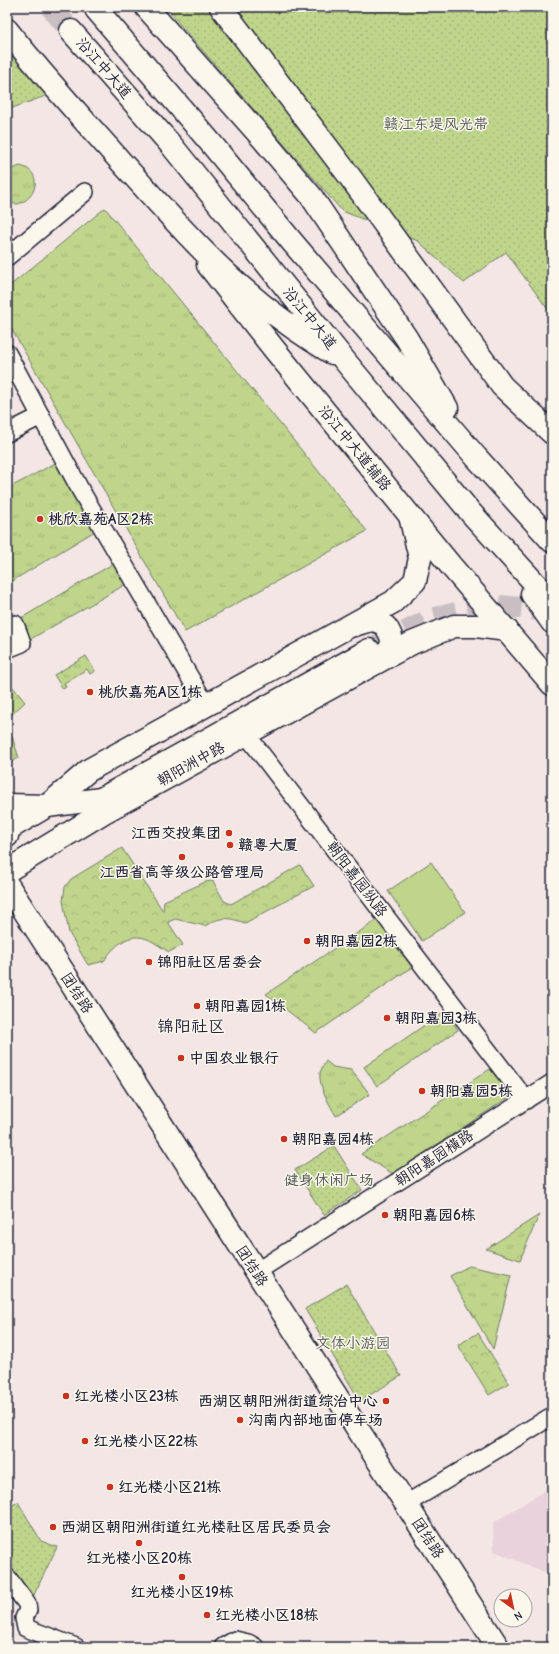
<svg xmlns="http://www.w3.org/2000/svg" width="559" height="1654" font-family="'Comic Neue','LXGW WenKai TC',sans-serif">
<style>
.built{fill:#e9d2db}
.grass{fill:url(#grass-tufts);stroke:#707c63}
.forest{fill:url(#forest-crowns);stroke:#707c63}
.park{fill:url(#park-dots);stroke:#707c63}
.pitch{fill:#bed58b;stroke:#707c63}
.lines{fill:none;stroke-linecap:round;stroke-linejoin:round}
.primary-tunnel{stroke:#c9bfc2;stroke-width:22;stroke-dasharray:22 11;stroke-linecap:butt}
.highway-tunnel{stroke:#c9bfc2;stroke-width:22;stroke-dasharray:22 11;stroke-linecap:butt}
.street-casing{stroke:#22223b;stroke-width:20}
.secondary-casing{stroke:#22223b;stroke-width:25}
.primary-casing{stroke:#22223b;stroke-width:25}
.highway-casing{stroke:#22223b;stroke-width:25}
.street{stroke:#fbf7ec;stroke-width:17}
.secondary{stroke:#fbf7ec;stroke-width:22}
.primary{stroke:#fbf7ec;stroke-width:22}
.highway{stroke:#fbf7ec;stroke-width:22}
.poi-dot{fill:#c8321e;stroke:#fbf7ec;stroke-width:1.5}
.labels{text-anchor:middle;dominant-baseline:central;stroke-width:3;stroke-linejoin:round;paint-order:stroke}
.street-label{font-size:15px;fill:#22223b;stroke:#fbf7ec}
.park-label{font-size:15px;fill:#515853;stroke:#fbf7ec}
.poi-label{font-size:15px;font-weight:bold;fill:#22223b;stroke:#fbf7ec;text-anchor:start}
.quarter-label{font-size:17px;fill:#22223b;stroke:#fbf7ec}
</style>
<defs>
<pattern id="grass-tufts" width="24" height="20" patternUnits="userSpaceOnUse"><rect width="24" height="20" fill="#bed58b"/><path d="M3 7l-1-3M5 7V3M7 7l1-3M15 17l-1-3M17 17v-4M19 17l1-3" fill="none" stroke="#a3b779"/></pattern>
<pattern id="forest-crowns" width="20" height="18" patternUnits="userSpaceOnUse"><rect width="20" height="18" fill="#bed58b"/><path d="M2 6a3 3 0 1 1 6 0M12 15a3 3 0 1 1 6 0" fill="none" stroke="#a3b779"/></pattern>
<pattern id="park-dots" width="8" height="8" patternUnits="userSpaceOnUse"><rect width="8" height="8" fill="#bed58b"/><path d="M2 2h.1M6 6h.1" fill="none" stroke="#a3b779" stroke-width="1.8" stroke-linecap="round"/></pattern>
</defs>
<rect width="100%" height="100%" fill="#f3e6e4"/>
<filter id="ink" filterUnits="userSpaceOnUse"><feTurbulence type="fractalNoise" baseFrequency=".025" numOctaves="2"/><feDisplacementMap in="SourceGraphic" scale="8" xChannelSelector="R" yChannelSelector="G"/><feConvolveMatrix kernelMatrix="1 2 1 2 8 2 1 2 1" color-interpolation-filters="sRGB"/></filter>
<g filter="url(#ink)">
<!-- built -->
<polygon class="built" points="552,1486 552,1575 494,1551 493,1523"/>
<!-- grass -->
<g class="grass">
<path d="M20,166C44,171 37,200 17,204C14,204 10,203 7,203V171Z"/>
<polygon points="105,208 367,531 185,632 7,321 7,288"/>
<polygon points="61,460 100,528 7,584 7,489"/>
<polygon points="116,562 128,583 29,640 18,620"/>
<polygon points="86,656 95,671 90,674 87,669 64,683 66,687 63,689 54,675"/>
<polygon points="7,680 25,702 7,719"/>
<polygon points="7,721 19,758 9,763 7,758"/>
<polygon points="377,920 412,967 316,1033 266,994"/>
<polygon points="445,1011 458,1030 377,1086 364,1067"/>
<path d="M326,1061L333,1067L351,1070L370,1094L336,1116C330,1105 318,1086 320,1073C321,1069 324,1064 326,1061Z"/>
<polygon points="493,1067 512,1095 393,1174 361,1154"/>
<polygon points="539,1215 520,1260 486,1249"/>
<polygon points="469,1266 511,1275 493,1349 450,1276"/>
</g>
<!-- forest -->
<g class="forest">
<path d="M122,848L163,911L164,901L205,882L213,881L224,901L231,904L300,865L314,886L245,923C227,917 221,916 205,926L175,919L168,922L183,945L169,952C160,947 149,937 138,937C124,936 111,950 104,961L88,965L69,933L63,901L65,887L71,879Z"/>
<polygon points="478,1333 509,1383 489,1395 458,1345"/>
</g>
<!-- park -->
<g class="park">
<polygon points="167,7 546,7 552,15 552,315 506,252 464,283 418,241 342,211 175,19"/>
<polygon points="7,47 48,95 7,110"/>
<polygon points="334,1146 362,1190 324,1215 295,1170"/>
<polygon points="346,1284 401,1376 360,1401 305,1309"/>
<polygon points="18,1502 41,1541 57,1547 31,1601 7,1587 7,1508"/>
</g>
<!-- pitch -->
<polygon class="pitch" points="431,862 465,912 422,941 388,891"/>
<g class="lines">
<!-- primary-tunnel -->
<polyline class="primary-tunnel" points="376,647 431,619 489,605 552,611"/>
<!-- highway-tunnel -->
<polyline class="highway-tunnel" points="51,7 71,31"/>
<defs>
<g id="street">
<polyline points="7,257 85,192"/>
<polyline points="7,353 81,491 206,705"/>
<polyline points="7,433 41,416"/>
<polyline points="7,627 15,624 22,643 7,649"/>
<polyline points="246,734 526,1100"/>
<polyline points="256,1272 552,1083"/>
<polyline points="406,1504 552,1416"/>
<polyline points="7,1577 27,1604 28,1610 24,1618 26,1628 76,1647"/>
<polyline points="223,1647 235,1640 248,1643 255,1647"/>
</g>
<g id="secondary">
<polyline points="221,7 350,177 502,386 552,433"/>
<path d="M355,625C361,623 369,619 376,621C381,622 386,626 388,630C397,645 389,651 378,661"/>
<polyline points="7,805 47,806"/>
<polyline points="7,836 8,829 47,806 89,770 393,602 415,581 420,558 410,516"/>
<polyline points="7,871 104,812 412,643 454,626 476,626 507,630"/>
<polyline points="7,884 498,1647"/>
</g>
<g id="primary">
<polyline points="208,265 274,349 451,566 552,684"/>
<polyline points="47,806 101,799 369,650"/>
</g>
<g id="highway">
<polyline points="146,7 263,139 311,196 407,339 447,408"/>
<polyline points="96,9 210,142 293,243 476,457 552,541"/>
<path d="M7,30C43,76 83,119 122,163C157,201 190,240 228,275C260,305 295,331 332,353"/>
<polyline points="71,31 172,146 345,361 471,513 552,602"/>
<polyline points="532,594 552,622"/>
</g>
</defs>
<!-- street casing -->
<use href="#street" class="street-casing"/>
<!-- secondary casing -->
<use href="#secondary" class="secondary-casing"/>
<!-- primary casing -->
<use href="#primary" class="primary-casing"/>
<!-- highway casing -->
<use href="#highway" class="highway-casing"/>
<!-- street -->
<use href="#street" class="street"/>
<!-- secondary -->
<use href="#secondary" class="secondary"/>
<!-- primary -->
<use href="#primary" class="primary"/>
<!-- highway -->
<use href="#highway" class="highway"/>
</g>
</g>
<!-- markers -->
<g class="poi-dot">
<circle cx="40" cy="519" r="4"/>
<circle cx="90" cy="692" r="4"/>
<circle cx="229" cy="833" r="4"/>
<circle cx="230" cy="845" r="4"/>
<circle cx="182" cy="857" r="4"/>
<circle cx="307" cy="941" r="4"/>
<circle cx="149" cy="962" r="4"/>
<circle cx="197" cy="1006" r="4"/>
<circle cx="387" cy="1018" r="4"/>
<circle cx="181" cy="1058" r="4"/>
<circle cx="422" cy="1091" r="4"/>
<circle cx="284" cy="1139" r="4"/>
<circle cx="385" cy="1215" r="4"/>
<circle cx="66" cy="1396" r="4"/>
<circle cx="386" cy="1401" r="4"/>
<circle cx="240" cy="1420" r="4"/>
<circle cx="85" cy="1441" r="4"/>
<circle cx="110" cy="1487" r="4"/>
<circle cx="53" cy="1527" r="4"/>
<circle cx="139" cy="1543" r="4"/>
<circle cx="182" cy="1577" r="4"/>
<circle cx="207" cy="1615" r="4"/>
</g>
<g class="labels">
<!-- street labels -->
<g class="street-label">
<text transform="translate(104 68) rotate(49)">沿江中大道</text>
<text transform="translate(310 318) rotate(51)">沿江中大道</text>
<text transform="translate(355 448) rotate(51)">沿江中大道辅路</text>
<text transform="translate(191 764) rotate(-29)">朝阳洲中路</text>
<text transform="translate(357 879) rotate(53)">朝阳嘉园纵路</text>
<text transform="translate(77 993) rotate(57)">团结路</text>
<text transform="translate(434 1158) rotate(-33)">朝阳嘉园横路</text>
<text transform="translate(252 1266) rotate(57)">团结路</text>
<text transform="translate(428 1538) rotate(57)">团结路</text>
</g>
<!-- park labels -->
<g class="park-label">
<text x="436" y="124">赣江东堤风光带</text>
<text x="329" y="1180">健身休闲广场</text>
<text x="353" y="1343">文体小游园</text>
</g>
<!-- poi labels -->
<g class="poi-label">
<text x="48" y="519">桃欣嘉苑A区2栋</text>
<text x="98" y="692">桃欣嘉苑A区1栋</text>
<text x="221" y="833" text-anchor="end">江西交投集团</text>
<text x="238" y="845">赣粤大厦</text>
<text x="182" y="872" text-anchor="middle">江西省高等级公路管理局</text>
<text x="315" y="941">朝阳嘉园2栋</text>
<text x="157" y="962">锦阳社区居委会</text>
<text x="205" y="1006">朝阳嘉园1栋</text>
<text x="395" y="1018">朝阳嘉园3栋</text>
<text x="189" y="1058">中国农业银行</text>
<text x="430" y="1091">朝阳嘉园5栋</text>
<text x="292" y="1139">朝阳嘉园4栋</text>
<text x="393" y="1215">朝阳嘉园6栋</text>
<text x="74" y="1396">红光楼小区23栋</text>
<text x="378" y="1401" text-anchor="end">西湖区朝阳洲街道综治中心</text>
<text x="248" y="1420">沟南内部地面停车场</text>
<text x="93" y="1441">红光楼小区22栋</text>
<text x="118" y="1487">红光楼小区21栋</text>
<text x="61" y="1527">西湖区朝阳洲街道红光楼社区居民委员会</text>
<text x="139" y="1558" text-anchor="middle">红光楼小区20栋</text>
<text x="182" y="1592" text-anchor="middle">红光楼小区19栋</text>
<text x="215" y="1615">红光楼小区18栋</text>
</g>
<!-- quarter labels -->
<g class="quarter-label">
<text x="191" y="1026">锦阳社区</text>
</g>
</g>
<!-- margin -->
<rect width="559" height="1654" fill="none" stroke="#fbf7ec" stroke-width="24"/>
<rect x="12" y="12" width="535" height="1630" fill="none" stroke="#22223b" stroke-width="1.5" filter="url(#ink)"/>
<!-- north arrow -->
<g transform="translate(513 1608) rotate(147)"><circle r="19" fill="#fbf7ec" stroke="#a4a2a5"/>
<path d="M0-3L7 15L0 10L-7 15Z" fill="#c8321e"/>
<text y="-6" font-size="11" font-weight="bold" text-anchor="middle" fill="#22223b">N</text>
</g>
</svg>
